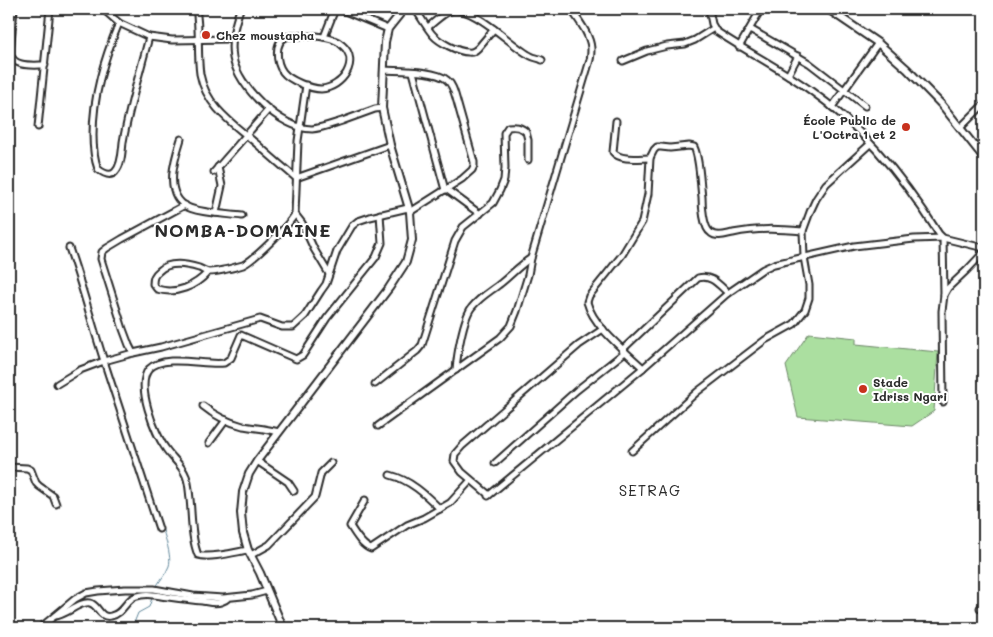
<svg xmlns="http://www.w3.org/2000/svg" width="993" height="637" font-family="Mali,sans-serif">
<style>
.green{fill:#abdfa0;stroke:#6b8566}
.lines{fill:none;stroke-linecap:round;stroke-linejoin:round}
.stream{stroke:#60879b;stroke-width:1}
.minor-casing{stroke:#2b2b2b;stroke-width:9}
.tertiary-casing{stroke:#2b2b2b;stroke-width:10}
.minor{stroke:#fff;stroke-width:5}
.tertiary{stroke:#fff;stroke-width:6}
.poi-dot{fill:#c8321e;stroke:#fff;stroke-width:2}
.labels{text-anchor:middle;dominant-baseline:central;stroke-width:4;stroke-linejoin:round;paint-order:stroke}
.poi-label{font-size:12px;font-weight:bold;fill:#2b2b2b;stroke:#fff;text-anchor:start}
.quarter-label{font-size:15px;letter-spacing:1px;fill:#2b2b2b;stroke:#fff}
.district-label{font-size:18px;font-weight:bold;letter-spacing:1px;fill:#2b2b2b;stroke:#fff}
</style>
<rect width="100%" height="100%" fill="#fff"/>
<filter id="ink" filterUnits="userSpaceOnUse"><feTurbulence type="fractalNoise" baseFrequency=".02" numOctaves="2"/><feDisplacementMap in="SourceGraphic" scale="10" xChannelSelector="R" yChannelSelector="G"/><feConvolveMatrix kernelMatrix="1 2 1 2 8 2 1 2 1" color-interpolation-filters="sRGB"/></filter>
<g filter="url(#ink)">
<!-- green -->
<polygon class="green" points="809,333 856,338 856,344 938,352 934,411 912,426 798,417 786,366"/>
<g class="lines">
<!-- stream -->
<g class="stream">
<path d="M156,587C160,580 166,574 169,566C173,554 160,524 157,511"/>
<polyline points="134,628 134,623 138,613 149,607 152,598"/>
</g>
<defs>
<g id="minor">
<path d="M14,9L10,52C12,68 33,65 45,65"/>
<polyline points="103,9 119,23 149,37 172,40 232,39"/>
<path d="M196,9C200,29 197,53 200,74C206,107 235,125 258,145C270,156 283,167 296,178L390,145"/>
<path d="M240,9C235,24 230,41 233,58C238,87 281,129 312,129C322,128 332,124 342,121C353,117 364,113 375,109L382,108"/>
<polyline points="340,9 388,29"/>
<path d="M415,9C421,17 426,27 433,35C439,42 458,52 468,52C472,53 475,51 478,48L494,29"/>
<path d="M709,9L712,24L716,31C747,52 780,68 810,90C863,127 905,180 939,234L943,238L984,248"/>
<path d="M119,23C104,59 93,95 93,135C93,147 94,158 98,169C103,173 110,177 115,172C122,165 122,151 123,142C129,107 140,72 149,37"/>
<path d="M428,27C435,22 442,14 450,11C472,3 512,47 531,56C534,58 539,58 542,60"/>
<polyline points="750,29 809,63 865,106"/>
<path d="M317,36C326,37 336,39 342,45C361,61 342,88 321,89C311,89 289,80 283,72C276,63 274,42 286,37C293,34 309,37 317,36Z"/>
<polyline points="324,37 335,9"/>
<polyline points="739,47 761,9"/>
<polyline points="623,61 647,51 667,46 685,44 695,40 714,28"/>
<path d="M384,70C399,71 436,70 447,80C452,84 454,91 456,98L474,162V166L472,170L462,179L410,212"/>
<polyline points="413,72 445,190"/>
<polyline points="788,75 798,56"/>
<polyline points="832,107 878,43"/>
<path d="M616,121L613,152C620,161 639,158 650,158"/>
<polyline points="38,127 50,9"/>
<polyline points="960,128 984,104"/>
<path d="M181,139C175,158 164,190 184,205C194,213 228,214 242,216"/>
<polyline points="214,172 269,109"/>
<polyline points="446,189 480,214"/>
<polyline points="185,205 122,239 107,248 102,252 101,259 123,329 129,345 133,353 161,347 260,319 282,327 293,327 305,316 321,291 326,284 337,251 352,226 358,221 370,217 408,208"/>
<polyline points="216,213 222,186 218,167"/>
<polyline points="295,214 302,223 314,249 329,274"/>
<path d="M69,248C82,285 92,324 104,361L133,353"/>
<path d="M208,272C196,286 176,295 157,289L153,284C153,278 154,275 159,271C169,261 186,264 199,268C202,269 206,272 209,272C217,272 236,267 243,265C254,260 289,225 295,214L298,141L306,85"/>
<path d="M622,350L698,278C711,274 719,285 728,293"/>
<path d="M643,368C625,351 593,326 587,302L589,296L622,255L642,222L648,194L650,158L654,150L657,147H661L670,148L689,146L694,147C700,159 700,183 702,197C702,205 703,228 711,233C717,238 727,234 733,233C757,228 779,229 803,231"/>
<path d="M456,370C457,356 463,318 472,307C480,297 491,291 501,283C511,275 520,265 531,258"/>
<polyline points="57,384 80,370 104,361 159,529"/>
<path d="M375,384L417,351L422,345L455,241L463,227L493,203L500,190L504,180L505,168L504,133L508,127C514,126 522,127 526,132L528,140V160"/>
<polyline points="943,402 942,311 944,295 948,288 967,270 984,252"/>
<path d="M203,406C215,416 228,422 243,426C255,428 267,429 279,432"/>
<path d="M378,426L500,338L511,326L517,311L528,275L531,258L590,60C591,56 591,52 591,48C590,34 578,20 571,9"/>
<polyline points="209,443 226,420"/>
<polyline points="632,451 697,392 765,340 794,324 805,310 809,298 809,285 804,257 803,231 810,212 816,199 826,184 870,144"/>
<polyline points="257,461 288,482 294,491"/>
<polyline points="495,463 577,390 625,352"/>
<polyline points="9,467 27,468 31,470 36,483 39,486 53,496 56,504"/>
<path d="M390,475C410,480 425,494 440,509"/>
<polyline points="489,495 462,472 454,461 455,454 462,446 579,345 603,329"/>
<polyline points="488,496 643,368 728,293 763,269 774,264 854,246 914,239 943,238 944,295"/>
<path d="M365,500L350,526C355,534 362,546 371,549L407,525L424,518L450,503L471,480"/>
<path d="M248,550C236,552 209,559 198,555C191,538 192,517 190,499C189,491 189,483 186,476C182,465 172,458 166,449C155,434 135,385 149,369C165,353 205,366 224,363L231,358L241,335L296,359L303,355L327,318L376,257L382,243L380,214"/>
<polyline points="251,555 269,545 315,497 321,473 331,463"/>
<polyline points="980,608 984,605"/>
<path d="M55,616C67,615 79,601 90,603C99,605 99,619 111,616C121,614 124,605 131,599C136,595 146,594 153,595C169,597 186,600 202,601C208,602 215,604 221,602C224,601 226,600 228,598"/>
<polyline points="40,628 75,599 86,593 98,591 125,589 154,589 193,596 223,598 252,595 267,591"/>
</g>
<g id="tertiary">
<polyline points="828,9 878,43 907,69 942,105 984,158"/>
<polyline points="283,628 260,573 248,550 243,533 241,513 243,492 249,474 257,461 389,288 406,262 412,240 410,212 390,145 382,108 385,42 388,29 404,9"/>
</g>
</defs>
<!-- minor casing -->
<use href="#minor" class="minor-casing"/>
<!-- tertiary casing -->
<use href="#tertiary" class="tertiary-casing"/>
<!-- minor -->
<use href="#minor" class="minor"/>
<!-- tertiary -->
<use href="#tertiary" class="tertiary"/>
</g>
</g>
<!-- markers -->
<g class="poi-dot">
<circle cx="206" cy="35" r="5"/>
<circle cx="906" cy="127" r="5"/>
<circle cx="863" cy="389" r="5"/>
</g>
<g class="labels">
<!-- poi labels -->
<g class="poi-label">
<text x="216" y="35">Chez moustapha</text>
<text x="896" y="120" text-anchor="end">École Public de<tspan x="896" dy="14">L'Octra 1 et 2</tspan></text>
<text x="873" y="382">Stade<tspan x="873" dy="14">Idriss Ngari</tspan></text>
</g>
<!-- quarter labels -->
<g class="quarter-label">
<text x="650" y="490">SETRAG</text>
</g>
<!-- district labels -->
<g class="district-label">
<text x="243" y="230">NOMBA-DOMAINE</text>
</g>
</g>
<!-- margin -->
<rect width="993" height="637" fill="none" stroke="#fff" stroke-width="30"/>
<rect x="15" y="15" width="963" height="607" fill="none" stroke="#2b2b2b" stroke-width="2" filter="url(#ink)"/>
</svg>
